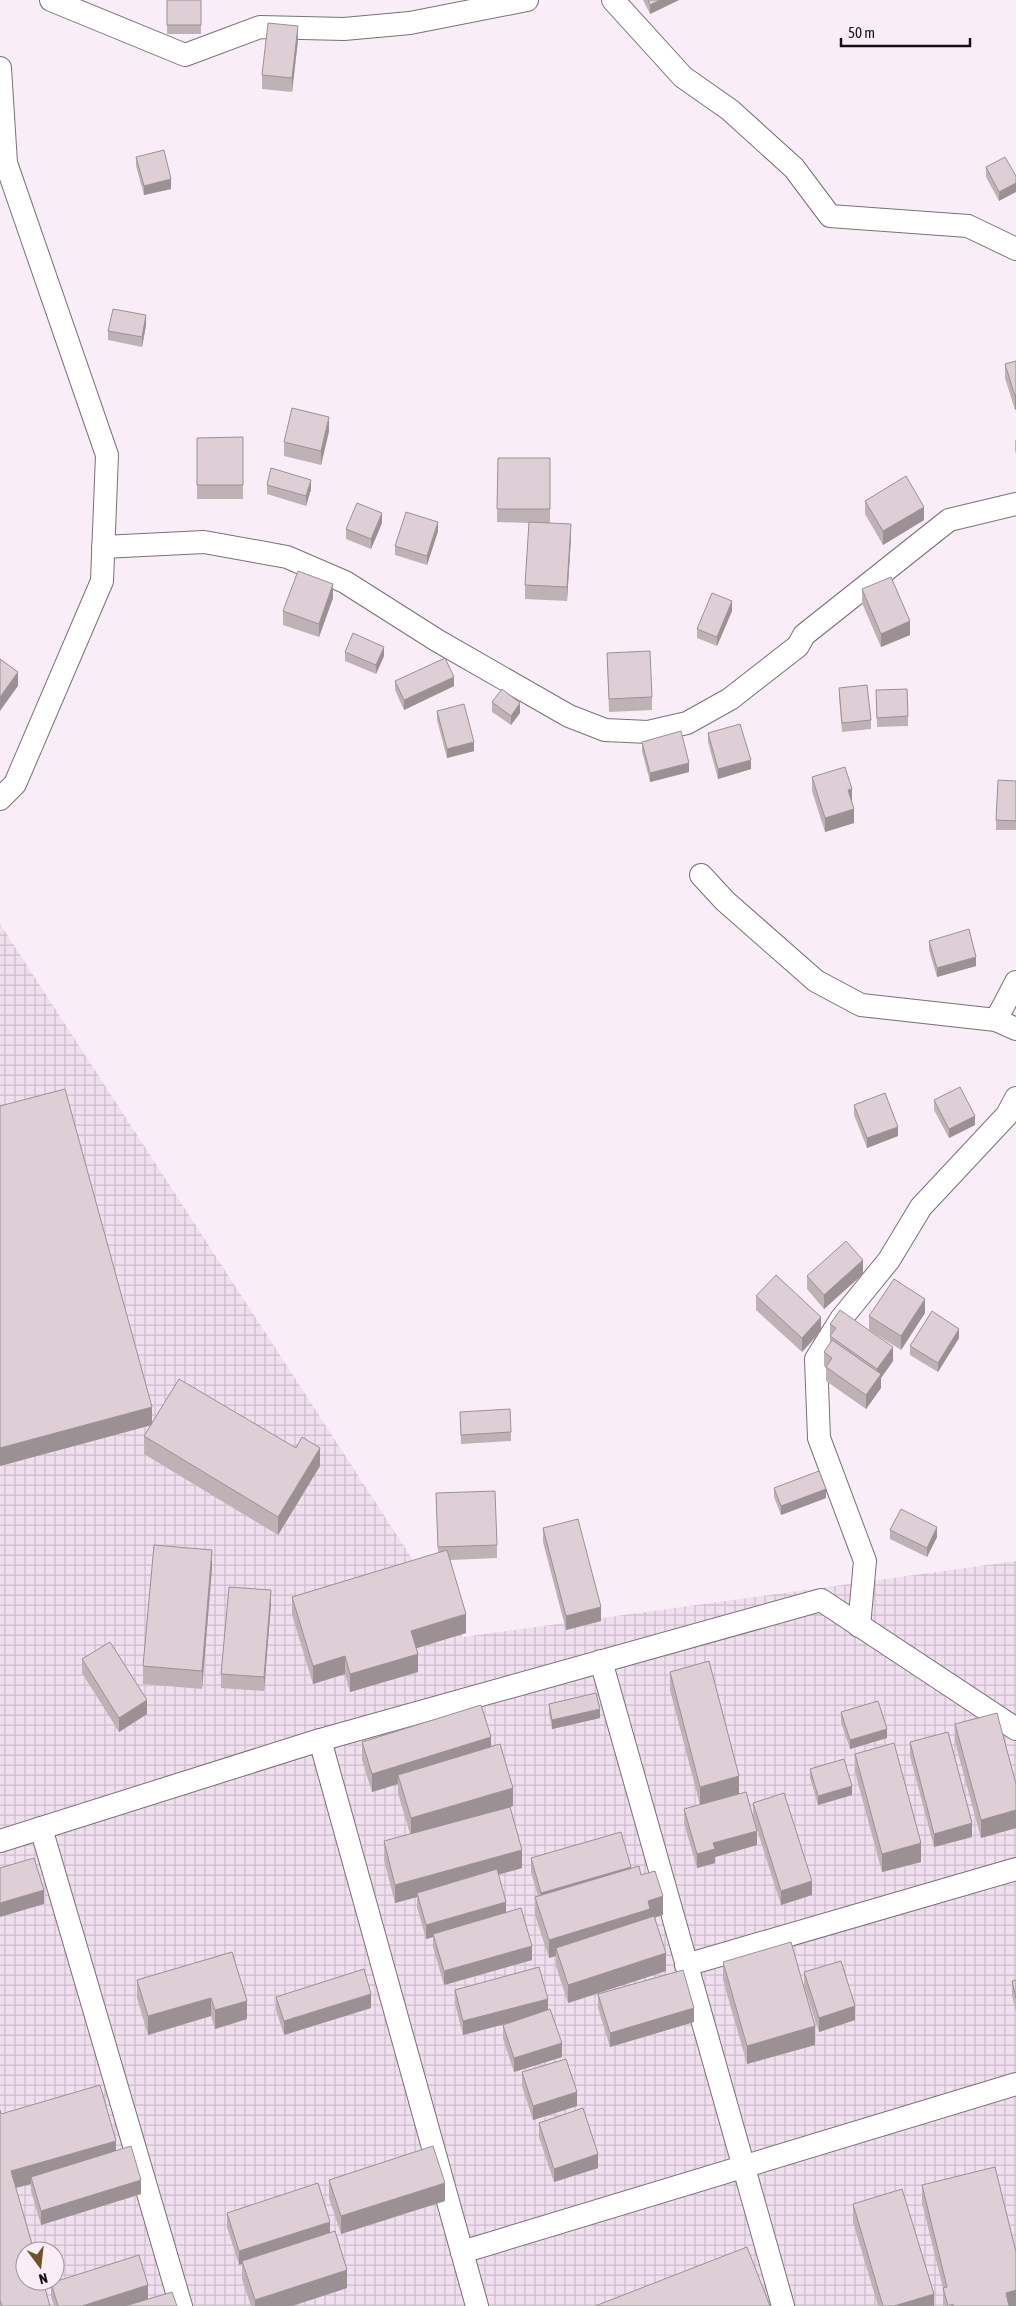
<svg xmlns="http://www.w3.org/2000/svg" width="1016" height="2306" font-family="'Asap Condensed',sans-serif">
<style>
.industrial{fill:url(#industrial-grid);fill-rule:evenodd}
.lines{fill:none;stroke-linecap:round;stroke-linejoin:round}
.minor-casing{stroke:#7a7079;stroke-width:24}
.minor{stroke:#fff;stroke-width:22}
.wall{fill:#beb2b7}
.shaded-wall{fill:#9b9195}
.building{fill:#ddcfd5;stroke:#9b9195}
</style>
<defs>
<pattern id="industrial-grid" width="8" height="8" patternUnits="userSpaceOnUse" patternTransform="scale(1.25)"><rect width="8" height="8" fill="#f0dfef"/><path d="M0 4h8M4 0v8" fill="none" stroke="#cdbecc"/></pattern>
</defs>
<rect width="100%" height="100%" fill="#f9eef8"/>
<!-- industrial -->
<path class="industrial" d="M0,924L463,1637L1016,1561V2306H0ZM25,2251H55V2281H25Z"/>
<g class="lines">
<defs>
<g id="minor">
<polyline points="51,0 185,55 260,27 344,29 410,23 527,0"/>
<polyline points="613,0 683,77 730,110 794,168 830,216 968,226 1016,249"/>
<polyline points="0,68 6,163 107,455 102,581 15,784 0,799"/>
<polyline points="103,547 204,542 287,557 345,582 438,641 569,716 605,730 648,732 687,723 730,699 798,646 804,635 949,520 1016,504"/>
<polyline points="701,875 725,901 816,981 861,1005 996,1020 1016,1029"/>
<polyline points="996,1020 1016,982"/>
<polyline points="859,1626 865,1561 819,1438 816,1359 841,1319 889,1260 921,1207 1007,1115 1016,1098"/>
<polyline points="601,1661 783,2306"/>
<polyline points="320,1740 821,1600 1016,1729"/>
<polyline points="41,1828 181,2306"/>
<polyline points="0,1841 320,1740 477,2306"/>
<polyline points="686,1965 1016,1869"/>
<polyline points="462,2252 1016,2084"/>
</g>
</defs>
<!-- minor casing -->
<use href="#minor" class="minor-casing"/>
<!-- minor -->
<use href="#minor" class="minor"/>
</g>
<!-- wall -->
<g class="wall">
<rect x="167" y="0" width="34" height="34"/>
<polygon points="643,0 679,0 650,14"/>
<polygon points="298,40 292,92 262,89 262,75"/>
<polygon points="136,157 171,189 144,195 136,166"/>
<polygon points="986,167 1016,176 999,201 986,177"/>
<polygon points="146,325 142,347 108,340 108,331"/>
<polygon points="1016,361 1016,409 1015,410 1005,378 1005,364"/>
<polygon points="329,431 321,465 284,456 284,442"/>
<polygon points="243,437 243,499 197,499 197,438"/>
<polygon points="1015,440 1016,440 1016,454 1015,450"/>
<polygon points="498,458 550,458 550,523 535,523 571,538 567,601 525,599 525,585 529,523 497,522"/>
<polygon points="267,485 311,489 306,506 267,494"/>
<polygon points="865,501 924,520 883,545 865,514"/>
<polygon points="382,523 371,549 346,539 346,529"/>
<polygon points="438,531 427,565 395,555 395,546"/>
<polygon points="862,589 910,635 881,647 862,603"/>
<polygon points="333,598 319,637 283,625 283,611"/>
<polygon points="732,611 717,646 697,638 697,629"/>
<polygon points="345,652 384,656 376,674 345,661"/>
<polygon points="607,653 652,697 652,710 609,712"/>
<polygon points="395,681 454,686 404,710 395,690"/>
<polygon points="839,688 871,720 871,729 842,732 839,697"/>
<polygon points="876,690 908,716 908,726 877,727"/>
<polygon points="492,702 520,713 511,725 492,712"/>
<polygon points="437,711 474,751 447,758 437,720"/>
<polygon points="708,733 751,769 718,779 708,742"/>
<polygon points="642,742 689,772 650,782 642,751"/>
<polygon points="812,777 852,801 854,823 825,832 812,791"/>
<polygon points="1016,781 1016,830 996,830 996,820"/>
<polygon points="929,941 976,966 937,977 929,950"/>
<polygon points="934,1100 975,1125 949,1138 934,1110"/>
<polygon points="854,1105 898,1136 867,1148 854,1115"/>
<polygon points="0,1106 152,1424 320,1466 278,1535 144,1454 144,1436 151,1425 0,1466"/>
<polygon points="863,1274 824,1309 807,1289 807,1276"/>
<polygon points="756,1296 821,1331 802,1352 756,1310"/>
<polygon points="925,1313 901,1350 869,1330 869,1316"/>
<polygon points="830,1324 893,1361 881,1378 881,1388 866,1409 826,1381 826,1368 824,1366 824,1352 830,1343"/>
<polygon points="959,1338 938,1372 910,1355 910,1346"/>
<polygon points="460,1412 511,1432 511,1441 461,1444"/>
<polygon points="774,1488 826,1498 781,1515 774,1497"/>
<polygon points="436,1493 497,1545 497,1558 450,1560 466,1633 416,1648 418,1672 350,1692 345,1674 313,1684 292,1615 292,1597 438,1553"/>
<polygon points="543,1528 601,1621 566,1630 543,1542"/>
<polygon points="890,1530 937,1537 927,1557 890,1539"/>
<polygon points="212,1568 202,1689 143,1684 143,1666"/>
<polygon points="271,1604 264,1691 221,1688 221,1674"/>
<polygon points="82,1659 147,1714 119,1732 82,1673"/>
<polygon points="670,1672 739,1794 757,1845 715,1857 715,1863 697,1868 684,1823 684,1809 700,1805 670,1690"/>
<polygon points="549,1704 600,1718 552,1729 549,1713"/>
<polygon points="841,1712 887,1738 850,1749 841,1722"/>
<polygon points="955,1724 1016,1784 1016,1828 981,1838 955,1742"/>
<polygon points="362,1742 491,1747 513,1806 510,1807 522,1868 498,1875 506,1912 532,1960 444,1985 433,1947 433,1937 426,1939 417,1907 417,1897 395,1903 384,1860 384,1841 410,1834 398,1793 398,1784 372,1792 362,1760"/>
<polygon points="910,1742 972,1837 934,1847 910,1756"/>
<polygon points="855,1754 921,1862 882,1872 855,1772"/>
<polygon points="810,1769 852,1795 818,1805 810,1778"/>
<polygon points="753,1803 812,1895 781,1905 753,1817"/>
<polygon points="531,1858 631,1868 641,1875 663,1915 654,1917 666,1971 568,2003 556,1966 556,1956 549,1958 535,1915 535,1897 538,1896 531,1872"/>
<polygon points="232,1952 247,2019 215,2029 211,2016 148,2035 137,1998 137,1980"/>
<polygon points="723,1962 815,2045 747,2064 723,1980"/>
<polygon points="804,1972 855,2020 819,2032 804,1986"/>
<polygon points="1016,1980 1016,2012 1012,1995 1012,1981"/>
<polygon points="455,1990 548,2010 562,2057 514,2072 503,2039 503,2025 511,2022 463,2035 455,2004"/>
<polygon points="598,1994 694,2022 610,2047 598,2008"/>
<polygon points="276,1997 371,2008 284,2035 276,2010"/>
<polygon points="522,2072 577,2106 533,2120 522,2086"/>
<polygon points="0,2110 1,2114 116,2151 141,2194 41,2225 31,2191 31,2184 16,2188 50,2306 0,2306"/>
<polygon points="539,2123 598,2168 554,2182 539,2137"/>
<polygon points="329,2180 445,2201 341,2234 329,2198"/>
<polygon points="922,2185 1016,2306 943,2306 943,2288 922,2203"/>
<polygon points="853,2204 934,2306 878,2306 853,2222"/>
<polygon points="227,2213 330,2233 347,2288 292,2306 251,2306 242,2279 242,2264 239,2265 227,2227"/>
<polygon points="51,2283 148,2299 177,2306 54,2306 51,2297"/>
</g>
<!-- shaded-wall -->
<g class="shaded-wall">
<polygon points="660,0 679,0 650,14 650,5"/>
<polygon points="298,26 298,40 292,92 292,78"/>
<polygon points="171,179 171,189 144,195 144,186"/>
<polygon points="1016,183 1016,192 999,201 999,192"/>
<polygon points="146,315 146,325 142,347 142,337"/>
<polygon points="1016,395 1016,409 1015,410 1015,396"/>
<polygon points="329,417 329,431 321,465 321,451"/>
<polygon points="311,480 311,489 306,506 306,496"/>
<polygon points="924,507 924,520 883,545 883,531"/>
<polygon points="382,513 382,523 371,549 371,539"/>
<polygon points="438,522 438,531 427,565 427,556"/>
<polygon points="571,524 571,538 567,601 567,587"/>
<polygon points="333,584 333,598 319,637 319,624"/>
<polygon points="732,601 732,611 717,646 717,637"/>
<polygon points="910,621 910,635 881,647 881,634"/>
<polygon points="384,647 384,656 376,674 376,665"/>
<polygon points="18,672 18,686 0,711 0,697"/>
<polygon points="454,677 454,686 404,710 404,700"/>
<polygon points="520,703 520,713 511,725 511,716"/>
<polygon points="474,742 474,751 447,758 447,749"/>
<polygon points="751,760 751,769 718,779 718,769"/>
<polygon points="689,763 689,772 650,782 650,773"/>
<polygon points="852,789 852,803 848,790"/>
<polygon points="854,809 854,823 825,832 825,818"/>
<polygon points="976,957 976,966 937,977 937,968"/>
<polygon points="975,1116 975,1125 949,1138 949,1129"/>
<polygon points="898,1127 898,1136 867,1148 867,1138"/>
<polygon points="863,1260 863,1274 824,1309 824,1295"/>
<polygon points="925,1299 925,1313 901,1350 901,1336"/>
<polygon points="821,1317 821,1331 802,1352 802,1338"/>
<polygon points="959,1329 959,1338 938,1372 938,1363"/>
<polygon points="893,1347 893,1361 881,1378 881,1388 866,1409 866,1395 877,1379 877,1369"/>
<polygon points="152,1407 152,1425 0,1466 0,1448"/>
<polygon points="320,1448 320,1466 278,1535 278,1517"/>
<polygon points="826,1489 826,1498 781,1515 781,1506"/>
<polygon points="937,1527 937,1537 927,1557 927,1548"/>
<polygon points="212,1550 212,1568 202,1689 202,1671"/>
<polygon points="271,1590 271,1604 264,1691 264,1677"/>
<polygon points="601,1607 601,1621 566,1630 566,1616"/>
<polygon points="466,1614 466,1633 411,1650 411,1631"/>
<polygon points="418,1654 418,1672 350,1692 350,1674"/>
<polygon points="345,1656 345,1674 313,1684 313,1666"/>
<polygon points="147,1700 147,1714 119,1732 119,1718"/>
<polygon points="600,1709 600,1718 552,1729 552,1720"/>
<polygon points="887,1729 887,1738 850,1749 850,1740"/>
<polygon points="491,1737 491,1755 398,1775 398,1784 372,1792 372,1774"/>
<polygon points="739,1776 739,1794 700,1805 700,1787"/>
<polygon points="852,1786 852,1795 818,1805 818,1796"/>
<polygon points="513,1788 513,1806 411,1837 411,1818"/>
<polygon points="1016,1810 1016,1828 981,1838 981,1820"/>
<polygon points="972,1823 972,1837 934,1847 934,1834"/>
<polygon points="757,1831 757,1845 715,1857 715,1863 697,1868 697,1854 713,1843"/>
<polygon points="921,1843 921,1862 882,1872 882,1854"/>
<polygon points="522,1850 522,1868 418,1897 417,1893 417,1897 395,1903 395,1885"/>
<polygon points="631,1867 631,1881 541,1907 541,1893"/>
<polygon points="812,1881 812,1895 781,1905 781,1891"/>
<polygon points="44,1890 44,1904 0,1917 0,1903"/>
<polygon points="663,1896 663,1915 556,1948 556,1956 549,1958 549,1940 648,1901"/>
<polygon points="506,1902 506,1915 433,1934 433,1937 426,1939 426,1925"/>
<polygon points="532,1946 532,1960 444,1985 444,1971"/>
<polygon points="666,1953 666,1971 568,2003 568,1985"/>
<polygon points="371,1994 371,2008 284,2035 284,2021"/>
<polygon points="211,1998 211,2016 148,2035 148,2016"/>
<polygon points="548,1999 548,2013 463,2035 463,2021"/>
<polygon points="247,2001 247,2019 215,2029 215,2010"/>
<polygon points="855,2006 855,2020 819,2032 819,2018"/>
<polygon points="694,2008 694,2022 610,2047 610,2033"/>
<polygon points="815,2026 815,2045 747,2064 747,2046"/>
<polygon points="562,2043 562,2057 514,2072 514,2058"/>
<polygon points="577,2092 577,2106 533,2120 533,2106"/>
<polygon points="116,2141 116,2159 31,2177 31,2184 11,2189 11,2171"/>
<polygon points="598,2154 598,2168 554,2182 554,2169"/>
<polygon points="141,2180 141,2194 41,2225 41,2211"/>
<polygon points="445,2183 445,2201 341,2234 341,2216"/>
<polygon points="330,2222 330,2236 242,2261 242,2264 239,2265 239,2251"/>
<polygon points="347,2270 347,2288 292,2306 255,2306 255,2300"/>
<polygon points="148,2285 148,2299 125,2306 82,2306"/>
<polygon points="1016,2290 1016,2306 1006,2306 1006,2293"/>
<polygon points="934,2294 934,2306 894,2306"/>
</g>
<!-- building -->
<g class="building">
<rect x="167" y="0" width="34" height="25"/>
<polygon points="648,0 660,0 650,5"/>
<polygon points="268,23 298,26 292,78 262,75"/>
<polygon points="164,150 171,179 144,186 136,157"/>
<polygon points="1005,157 1016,176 1016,183 999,192 986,167"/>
<polygon points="113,309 146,315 142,337 108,331"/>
<polygon points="1016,361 1016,395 1015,396 1005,364"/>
<polygon points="292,408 329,417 321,451 284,442"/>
<polygon points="243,437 243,485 197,485 197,438"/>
<polygon points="498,458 550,458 550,509 497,509"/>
<polygon points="271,468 311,480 306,496 267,485"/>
<polygon points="906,476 924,507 883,531 865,501"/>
<polygon points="357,503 382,513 371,539 346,529"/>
<polygon points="406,512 438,522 427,556 395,546"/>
<polygon points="529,522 571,524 567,587 525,585"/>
<polygon points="298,571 333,584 319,624 283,611"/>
<polygon points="891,577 910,621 881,634 862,589"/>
<polygon points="712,593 732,601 717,637 697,629"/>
<polygon points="353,633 384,647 376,665 345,652"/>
<polygon points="650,651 652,697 609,699 607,653"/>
<polygon points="445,658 454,677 404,700 395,681"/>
<polygon points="0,659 18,672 0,697"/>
<polygon points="867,685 871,720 842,723 839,688"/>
<polygon points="502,689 520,703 511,716 492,702"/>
<polygon points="907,689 908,716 877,718 876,690"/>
<polygon points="464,704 474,742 447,749 437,711"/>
<polygon points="740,724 751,760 718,769 708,733"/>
<polygon points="681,731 689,763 650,773 642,742"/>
<polygon points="845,767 852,789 848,790 854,809 825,818 812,777"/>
<polygon points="998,780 1016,781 1016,821 996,820"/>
<polygon points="969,929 976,957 937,968 929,941"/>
<polygon points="960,1087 975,1116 949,1129 934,1100"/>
<polygon points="65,1089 152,1407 0,1448 0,1106"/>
<polygon points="885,1093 898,1127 867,1138 854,1105"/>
<polygon points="846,1241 863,1260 824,1295 807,1276"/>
<polygon points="776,1275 821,1317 802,1338 756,1296"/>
<polygon points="894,1279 925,1299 901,1336 869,1316"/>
<polygon points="840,1310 893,1347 877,1369 830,1336 836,1328 830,1324"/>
<polygon points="932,1311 959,1329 938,1363 910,1346"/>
<polygon points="832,1340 881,1374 866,1395 826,1367 832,1358 824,1352"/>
<polygon points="179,1379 296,1448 302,1437 320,1448 278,1517 144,1436"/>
<polygon points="510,1409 511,1432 461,1435 460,1412"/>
<polygon points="819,1471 826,1489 781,1506 774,1488"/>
<polygon points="495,1491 497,1545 438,1547 436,1493"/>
<polygon points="901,1509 937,1527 927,1548 890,1530"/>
<polygon points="578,1519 601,1607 566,1616 543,1528"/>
<polygon points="154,1545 212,1550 202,1671 143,1666"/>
<polygon points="447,1550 466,1614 411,1631 418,1654 350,1674 345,1656 313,1666 292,1597"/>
<polygon points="229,1587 271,1590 264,1677 221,1674"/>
<polygon points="110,1642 147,1700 119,1718 82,1659"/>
<polygon points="709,1661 739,1776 700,1787 670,1672"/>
<polygon points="596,1693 600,1709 552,1720 549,1704"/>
<polygon points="878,1701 887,1729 850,1740 841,1712"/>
<polygon points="481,1705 491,1737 372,1774 362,1742"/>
<polygon points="997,1713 1016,1784 1016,1810 981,1820 955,1724"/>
<polygon points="948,1732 972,1823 934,1834 910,1742"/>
<polygon points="894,1743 921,1843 882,1854 855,1754"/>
<polygon points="500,1744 513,1788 411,1818 398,1775"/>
<polygon points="844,1759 852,1786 818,1796 810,1769"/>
<polygon points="746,1792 757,1831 713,1843 715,1849 697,1854 684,1809"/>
<polygon points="784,1793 812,1881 781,1891 753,1803"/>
<polygon points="510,1807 522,1850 395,1885 384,1841"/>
<polygon points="621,1832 631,1867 541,1893 531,1858"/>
<polygon points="34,1858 44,1890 0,1903 0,1868"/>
<polygon points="639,1866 641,1875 655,1871 663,1896 648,1901 650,1909 549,1940 535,1897"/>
<polygon points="497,1869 506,1902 426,1925 417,1893"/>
<polygon points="521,1908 532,1946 444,1971 433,1934"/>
<polygon points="654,1916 666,1953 568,1985 556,1948"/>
<polygon points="791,1942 815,2026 747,2046 723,1962"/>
<polygon points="232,1952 247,2001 215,2010 211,1998 148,2016 137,1980"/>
<polygon points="841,1961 855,2006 819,2018 804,1972"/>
<polygon points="539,1967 548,1999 463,2021 455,1990"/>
<polygon points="364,1969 371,1994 284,2021 276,1997"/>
<polygon points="683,1970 694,2008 610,2033 598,1994"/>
<polygon points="1016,1980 1016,1998 1012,1981"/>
<polygon points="550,2009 562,2043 514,2058 503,2025"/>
<polygon points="566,2059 577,2092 533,2106 522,2072"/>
<polygon points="100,2085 116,2141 11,2171 34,2251 25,2251 25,2281 43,2281 50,2306 2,2306 0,2300 0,2110 1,2114"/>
<polygon points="583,2108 598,2154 554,2169 539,2123"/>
<polygon points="131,2146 141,2180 41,2211 31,2177"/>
<polygon points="433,2146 445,2183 341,2216 329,2180"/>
<polygon points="995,2167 1016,2252 1016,2290 1006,2293 1009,2306 953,2306 953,2304 948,2306 943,2288 947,2287 922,2185"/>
<polygon points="318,2183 330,2222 239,2251 227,2213"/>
<polygon points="902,2189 934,2294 894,2306 883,2306 853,2204"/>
<polygon points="335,2231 347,2270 255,2300 242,2261"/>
<polygon points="747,2247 770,2306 595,2306"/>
<polygon points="139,2255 148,2285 82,2306 58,2306 51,2283"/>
<polygon points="172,2292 177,2306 125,2306"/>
</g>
<!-- north arrow -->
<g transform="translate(40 2266) rotate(165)"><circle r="24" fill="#f9eef8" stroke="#9d959c"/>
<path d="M0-4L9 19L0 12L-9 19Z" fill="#705227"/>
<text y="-8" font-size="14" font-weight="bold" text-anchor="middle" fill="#141013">N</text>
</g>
<!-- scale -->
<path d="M841 38v8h129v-8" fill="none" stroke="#141013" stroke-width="2.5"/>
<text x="848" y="38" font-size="15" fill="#141013" stroke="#f9eef8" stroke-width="4" paint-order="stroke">50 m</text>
</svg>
